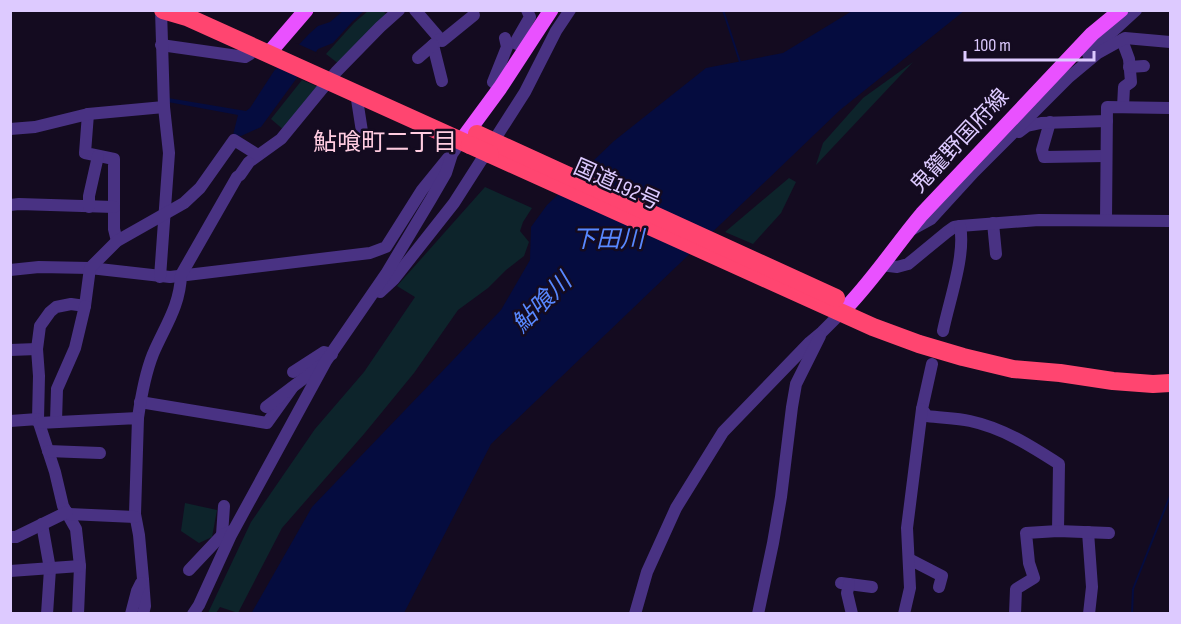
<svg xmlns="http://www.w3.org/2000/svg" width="1181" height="624" font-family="'Sofia Sans Condensed','Noto Sans JP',sans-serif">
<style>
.green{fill:#0d242b}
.water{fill:#050c3f}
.pier{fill:#140b20}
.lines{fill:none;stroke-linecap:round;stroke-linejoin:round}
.stream{stroke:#050c3f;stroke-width:2}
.minor{stroke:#493283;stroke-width:12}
.major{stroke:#e951ff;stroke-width:15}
.highway{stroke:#ff4570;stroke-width:18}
.highway-bridge{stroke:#ff4570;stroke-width:18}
.labels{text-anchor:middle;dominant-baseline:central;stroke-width:5;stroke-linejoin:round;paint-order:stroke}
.street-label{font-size:22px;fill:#ddcaff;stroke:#140b20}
.neighbourhood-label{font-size:24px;fill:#ffcce0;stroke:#140b20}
.water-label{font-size:24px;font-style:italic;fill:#5888ff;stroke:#140b20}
</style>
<rect width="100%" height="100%" fill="#140b20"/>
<!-- green -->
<g class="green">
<polygon points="368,11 383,11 388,16 339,64 326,54 354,23"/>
<polygon points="913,62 816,165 823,143 863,98"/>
<polygon points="302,80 323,89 285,131 271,119"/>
<polygon points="789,178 796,182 781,213 753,244 725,232"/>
<polygon points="485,187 532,208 523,222 520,231 529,242 524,256 506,270 488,288 458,310 414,373 364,434 282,528 238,613 220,607 216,613 208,613 251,522 315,429 364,372 415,297 397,286"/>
<polygon points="185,503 217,510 212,537 199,543 181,531"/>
</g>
<!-- water -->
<g class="water">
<polygon points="343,11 364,11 352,22 333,43 318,49 261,127 241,136 233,135 238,115 168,102 168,98 246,111 250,108 274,71 309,34 318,26 330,22"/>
<polygon points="852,11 964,11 840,110 491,444 404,613 251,614 312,507 501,310 530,260 531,227 547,205 614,141 706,68 783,53"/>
</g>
<!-- pier -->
<polygon class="pier" points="296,43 318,53 301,78 275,66"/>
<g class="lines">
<!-- stream -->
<g class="stream">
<polyline points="723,10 740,62"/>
<polyline points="1132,614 1133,589 1170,496"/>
</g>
<!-- minor -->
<g class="minor">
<polyline points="415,10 440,39 433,45 442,81"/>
<polyline points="440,39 442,41 474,15"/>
<polyline points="1122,40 1129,59 1131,82 1124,87 1123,107"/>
<polyline points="161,45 245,57 250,54 254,47"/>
<polyline points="526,48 515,43 530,17 527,10"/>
<polyline points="1088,54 1136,10"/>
<polyline points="418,58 433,45"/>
<polyline points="1129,67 1144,66"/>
<polyline points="500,88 493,82 507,47 505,38"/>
<polyline points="356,93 363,138"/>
<polyline points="88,114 85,153 114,159 114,229 117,241"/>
<polyline points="1050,122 1042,150 1044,157 1106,156"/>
<polyline points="10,129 35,127 88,114 164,107"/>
<polyline points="1019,132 1027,126 1041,123 1107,121"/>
<polyline points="10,205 19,204 114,207"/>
<polyline points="89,207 89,196 98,156"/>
<polyline points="1106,220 1107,107 1170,108"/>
<polyline points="993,223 996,254"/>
<polyline points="911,230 931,219 974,172 1068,78 1098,53 1125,38 1170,42"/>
<polyline points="881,265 897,267 908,264 947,232 954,227 960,226 1039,220 1170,221"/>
<polyline points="10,270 39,267 90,268 170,277 370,253 386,247 422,190 448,158"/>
<polyline points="160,277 169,153 164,107 161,10"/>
<polyline points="380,292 394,279 454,203 525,92 556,31 570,10"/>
<path d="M943,331C949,301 966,255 960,226"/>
<polyline points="10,350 37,349"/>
<path d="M932,364L922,409L927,416C941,418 956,418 970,421C1003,428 1031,446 1059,464L1058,531"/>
<polyline points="293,372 324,352 332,354"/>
<polyline points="140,402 267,423 292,388"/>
<polyline points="266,407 323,364"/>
<path d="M138,418C141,397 145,374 153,354C165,326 180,306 181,275L237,177L240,175L249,162L281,139L336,72L380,27L399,10"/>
<polyline points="38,419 39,376 37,349 40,326 50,312 56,307 71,304 85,306 90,268 117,241 184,203 200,188 234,140 258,155"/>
<polyline points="10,421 38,419 39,423 55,472 63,506 76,529 80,566 78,614"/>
<polyline points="56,421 57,389 75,348 85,306"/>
<polyline points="39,423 138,418 135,514 139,535 143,579 145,606 143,614"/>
<polyline points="48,451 100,453"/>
<polyline points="69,514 135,517"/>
<polyline points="42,524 50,569 47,614"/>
<polyline points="1088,532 1092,587 1089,614"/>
<polyline points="222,535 224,506"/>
<polyline points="10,537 16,537 67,512"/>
<polyline points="909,559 942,576 939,587"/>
<polyline points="189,570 222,535 232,531"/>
<polyline points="10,571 80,566"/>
<polyline points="841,583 872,587"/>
<polyline points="849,584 847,593 852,614"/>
<polyline points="131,614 137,591 141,583"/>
<polyline points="193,614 199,605 231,535 326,361 386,274 431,199 446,173 452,154 461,141"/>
<polyline points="635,614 647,572 676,508 723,432 810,342 822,332 842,312"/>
<polyline points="758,614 773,543 781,497 792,407 796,384 820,336"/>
<polyline points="904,614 910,588 907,528 922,409"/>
<polyline points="1015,614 1016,589 1034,578 1029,563 1026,533 1058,531 1109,533"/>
</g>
<!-- major -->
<g class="major">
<polyline points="269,53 306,10"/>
<polyline points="461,141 500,88 551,10"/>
<path d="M842,312C872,282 895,246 922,214L1092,34L1121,10"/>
</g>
<!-- highway -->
<g class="highway">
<polyline points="163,10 187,17 470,145"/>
<polyline points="490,154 873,327 919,344 963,357 1013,369 1060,373 1113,381 1153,384 1170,383"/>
</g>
<!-- highway-bridge -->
<g class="highway-bridge">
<polyline points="477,134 836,298"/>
<polyline points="470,145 490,154"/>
</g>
</g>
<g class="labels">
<!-- street labels -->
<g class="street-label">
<text transform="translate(960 141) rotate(-47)">鬼籠野国府線</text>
<text transform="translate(617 185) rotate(24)">国道192号</text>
</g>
<!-- neighbourhood labels -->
<g class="neighbourhood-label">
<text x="385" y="142">鮎喰町二丁目</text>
</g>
<!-- water labels -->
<g class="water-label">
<text x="608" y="239">下田川</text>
<text transform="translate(542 303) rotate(-45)">鮎喰川</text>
</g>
</g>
<!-- border -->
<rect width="1181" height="624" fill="none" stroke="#ddcaff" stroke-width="24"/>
<!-- scale -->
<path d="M965 51v9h129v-9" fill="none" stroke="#ddcaff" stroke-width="3"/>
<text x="974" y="51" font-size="18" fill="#ddcaff" stroke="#140b20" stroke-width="4.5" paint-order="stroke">100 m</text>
</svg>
